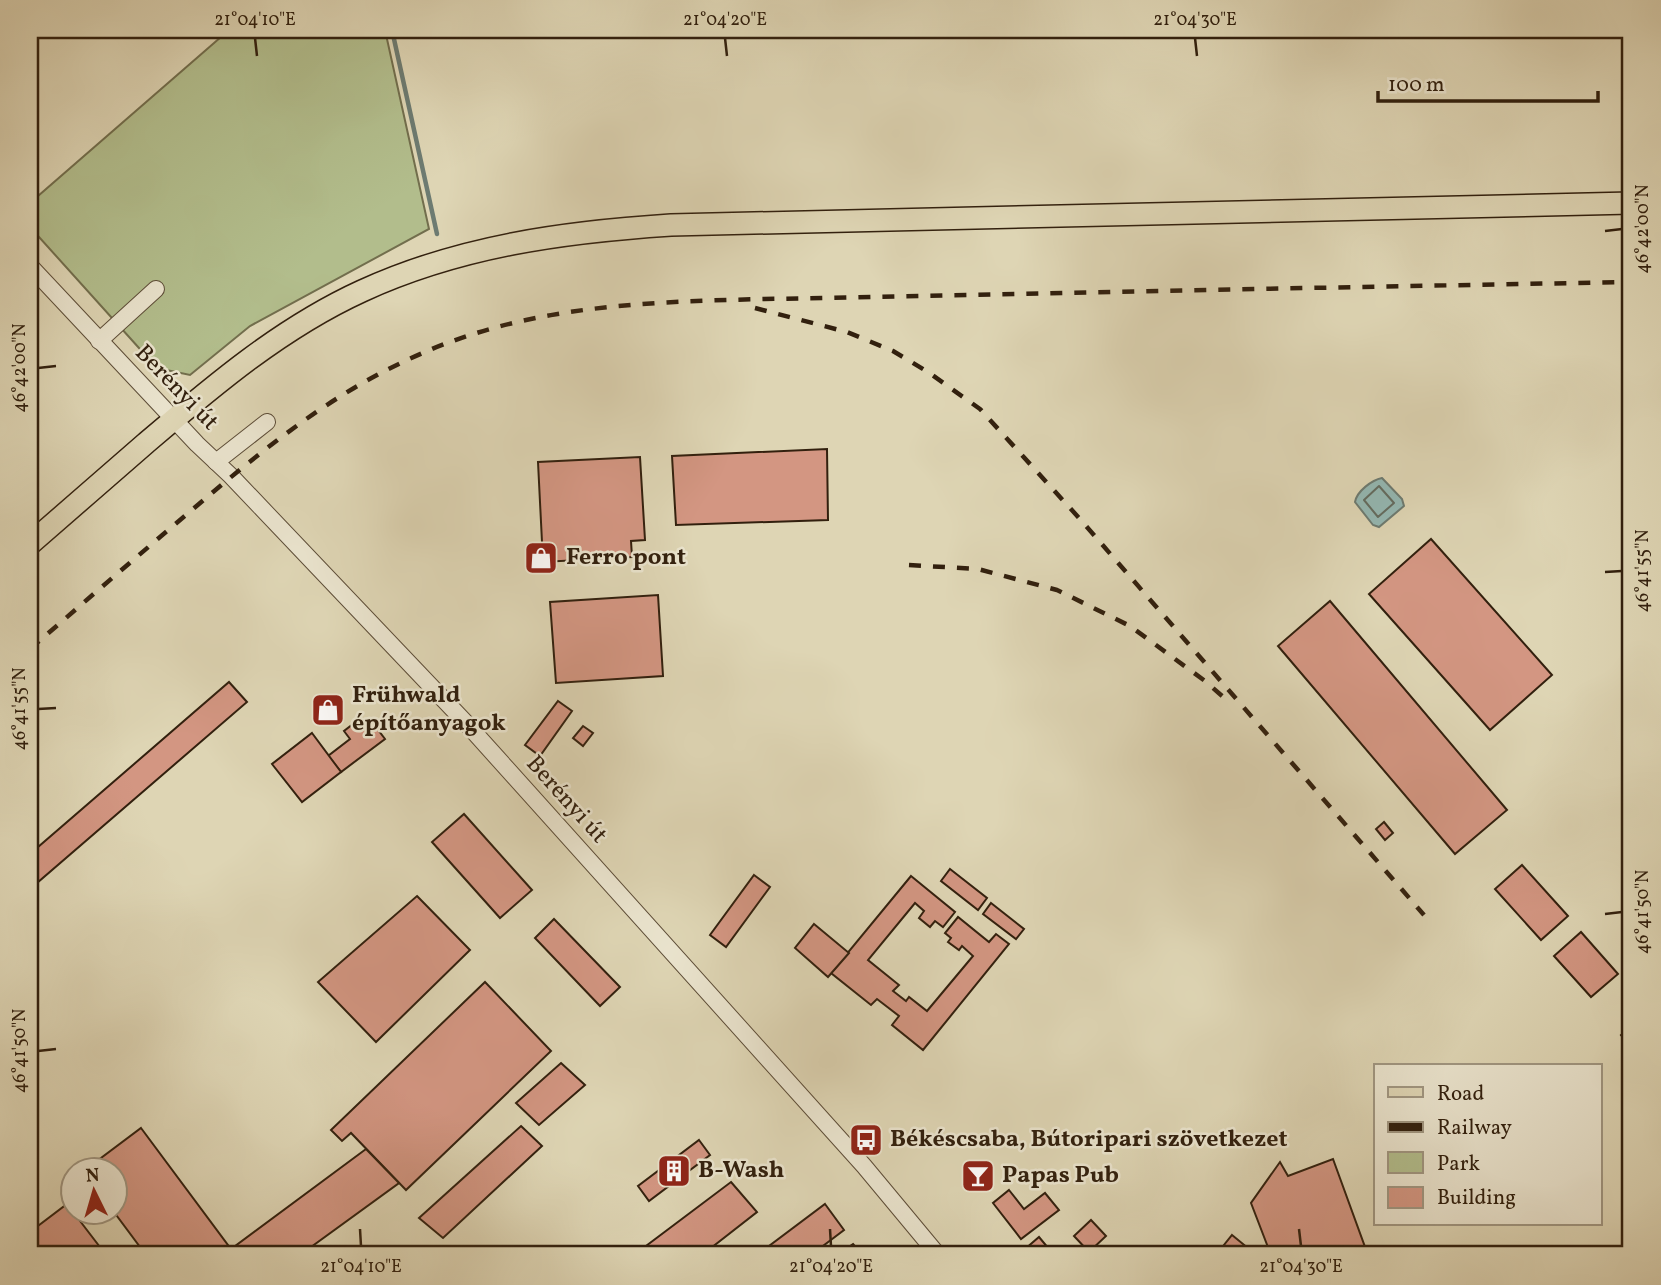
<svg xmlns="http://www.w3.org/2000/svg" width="1661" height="1285" font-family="Vollkorn,serif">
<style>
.green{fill:#b2bd8c;stroke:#726e4d;stroke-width:2}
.water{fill:#94b8b3;stroke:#6d7b71;stroke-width:2}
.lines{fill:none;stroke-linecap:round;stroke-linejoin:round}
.shore{stroke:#636c60;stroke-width:2}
.stream{stroke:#6d7b71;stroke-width:4.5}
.building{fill:#d39682;stroke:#32200e;stroke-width:2}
.minor-casing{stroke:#5d4d38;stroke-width:18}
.major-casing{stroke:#32200e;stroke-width:24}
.minor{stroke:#eae4ce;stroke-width:16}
.major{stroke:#ded5b4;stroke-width:21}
.rail{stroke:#32200e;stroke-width:4.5;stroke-dasharray:12 12;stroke-linecap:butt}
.ticks{fill:none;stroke:#32200e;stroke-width:2.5}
.labels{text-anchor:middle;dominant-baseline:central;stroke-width:5;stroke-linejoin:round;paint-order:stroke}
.street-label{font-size:24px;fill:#32200e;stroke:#eae4ce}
.poi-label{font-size:24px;font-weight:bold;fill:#32200e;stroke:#eae4ce;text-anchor:start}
.neatline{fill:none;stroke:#32200e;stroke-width:2.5}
.ticks-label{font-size:18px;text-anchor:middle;fill:#32200e}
</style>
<rect width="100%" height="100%" fill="#ded5b4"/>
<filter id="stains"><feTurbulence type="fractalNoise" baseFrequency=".00286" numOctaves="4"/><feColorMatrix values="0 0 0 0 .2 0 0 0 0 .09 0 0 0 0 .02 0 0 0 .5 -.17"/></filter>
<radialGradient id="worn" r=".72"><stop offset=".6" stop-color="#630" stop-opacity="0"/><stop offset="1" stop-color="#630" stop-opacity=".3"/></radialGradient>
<!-- green -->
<polygon class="green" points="229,30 385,30 429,229 250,326 190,375 157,368 30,227 30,203"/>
<!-- water -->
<path class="water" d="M1382,478L1402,499L1404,506L1379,527L1373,525L1355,502C1357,491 1372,480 1382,478Z"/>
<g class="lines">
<!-- shore -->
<polygon class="shore" points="1379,486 1394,503 1378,517 1364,500"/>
<!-- stream -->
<polyline class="stream" points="392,30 437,234"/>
</g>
<!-- building -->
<g class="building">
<polygon points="827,449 828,520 676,525 672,456"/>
<polygon points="640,457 645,540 631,541 632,557 543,562 538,462"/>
<polygon points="1431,539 1552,675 1490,730 1369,594"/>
<polygon points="658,595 663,676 556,683 550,602"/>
<polygon points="1330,601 1507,810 1455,854 1278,646"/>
<polygon points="229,682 247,702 30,889 30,854"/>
<polygon points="558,701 572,711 540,756 525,745"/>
<polygon points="357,721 363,729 372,722 385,739 341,772 328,756 350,739 344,731"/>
<polygon points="583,726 593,733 583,746 573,738"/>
<polygon points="312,733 341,772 302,802 272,764"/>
<polygon points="464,814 532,890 500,918 432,842"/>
<polygon points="1384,822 1393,833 1385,840 1376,829"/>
<polygon points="1522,865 1568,916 1541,940 1495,889"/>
<polygon points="950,869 987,898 978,910 941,881"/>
<polygon points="754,875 770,887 726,947 710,935"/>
<polygon points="911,876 955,912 943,927 935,921 930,927 919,918 924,911 915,903 868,960 899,985 893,991 906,1001 909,997 927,1011 973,956 962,946 959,950 948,942 951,938 945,933 958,917 989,942 996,934 1009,944 923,1050 892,1025 899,1016 877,999 871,1005 831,973"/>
<polygon points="417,896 470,950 376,1042 318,982"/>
<polygon points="991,903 1024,929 1016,939 983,914"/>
<polygon points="554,919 620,987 600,1006 535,938"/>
<polygon points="814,924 849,953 828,977 795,948"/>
<polygon points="1581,932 1618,974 1591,997 1554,956"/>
<polygon points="485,982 551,1051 406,1190 351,1133 342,1141 331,1130"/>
<polygon points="1631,1026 1631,1047 1621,1035"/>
<polygon points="561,1063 585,1085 539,1125 516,1103"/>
<polygon points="521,1126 542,1146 443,1238 419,1218"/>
<polygon points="141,1128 231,1249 366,1149 399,1183 300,1255 146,1255 114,1212 116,1212 116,1170 85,1170"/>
<polygon points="699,1140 710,1155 649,1201 638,1186"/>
<polygon points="1333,1159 1365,1247 1341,1255 1271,1255 1251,1203 1280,1162 1288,1176"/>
<polygon points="731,1182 757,1212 702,1255 634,1255"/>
<polygon points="1009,1190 1024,1209 1045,1193 1059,1210 1021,1239 993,1203"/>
<polygon points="67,1204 106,1255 30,1255 30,1232"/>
<polygon points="825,1204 844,1230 811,1255 757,1255"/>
<polygon points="1091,1220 1106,1236 1089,1252 1074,1236"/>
<polygon points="1232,1235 1254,1253 1252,1255 1216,1255"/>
<polygon points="1039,1237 1054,1255 1018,1255"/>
<polygon points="853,1244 862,1255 837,1255"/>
</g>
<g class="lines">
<defs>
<g id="minor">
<polyline points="30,266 197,444 231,476 465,722 864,1166 938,1255"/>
<polyline points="99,341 156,289"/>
<polyline points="216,462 267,422"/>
</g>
<path id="major" d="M30,544C69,510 107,477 146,443C213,386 281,328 362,291C460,246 564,232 671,225L1631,203"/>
</defs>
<!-- minor casing -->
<use href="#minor" class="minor-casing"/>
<!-- major casing -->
<use href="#major" class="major-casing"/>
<!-- minor -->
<use href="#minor" class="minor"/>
<!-- major -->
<use href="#major" class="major"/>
<!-- rail -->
<g class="rail">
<polyline points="755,308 847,332 893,351 928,372 980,409 1080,519 1424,915"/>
<polyline points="909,565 978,569 1057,590 1130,626 1205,681 1229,702"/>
<path d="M30,649C82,604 134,559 186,515C254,457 322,400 403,362C518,306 638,302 764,299C832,298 901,296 970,295C1190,290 1411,286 1631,282"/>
</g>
</g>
<!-- ticks -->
<path class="ticks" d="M255,38L257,56M725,38L727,56M1195,38L1197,56M1605,231L1622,229M38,368L56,366M1605,572L1622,571M38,709L56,708M1605,914L1622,912M38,1051L56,1049M360,1229L361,1246M830,1229L831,1246M1299,1229L1301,1246"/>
<!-- icons -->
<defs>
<symbol id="shop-square" viewBox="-11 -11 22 22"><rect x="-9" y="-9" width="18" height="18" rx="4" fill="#8f2418" stroke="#eae4ce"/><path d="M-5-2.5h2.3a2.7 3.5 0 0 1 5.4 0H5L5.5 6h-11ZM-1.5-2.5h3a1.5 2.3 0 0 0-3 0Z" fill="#fff"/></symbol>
<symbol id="bus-square" viewBox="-11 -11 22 22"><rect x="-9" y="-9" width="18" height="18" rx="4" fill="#8f2418" stroke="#eae4ce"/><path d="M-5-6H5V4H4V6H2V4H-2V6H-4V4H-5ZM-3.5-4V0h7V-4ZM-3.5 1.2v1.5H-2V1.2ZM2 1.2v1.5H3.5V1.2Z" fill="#fff"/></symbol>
<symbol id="building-square" viewBox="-11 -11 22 22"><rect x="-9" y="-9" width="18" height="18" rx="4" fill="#8f2418" stroke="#eae4ce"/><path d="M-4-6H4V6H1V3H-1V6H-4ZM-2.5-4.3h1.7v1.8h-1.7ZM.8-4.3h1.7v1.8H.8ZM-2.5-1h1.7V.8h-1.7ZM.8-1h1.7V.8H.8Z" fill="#fff"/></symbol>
<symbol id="bar-square" viewBox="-11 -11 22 22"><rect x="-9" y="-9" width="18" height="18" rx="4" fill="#8f2418" stroke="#eae4ce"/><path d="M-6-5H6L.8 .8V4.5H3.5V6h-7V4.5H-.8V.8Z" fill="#fff"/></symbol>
</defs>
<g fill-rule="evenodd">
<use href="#shop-square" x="522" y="539" width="38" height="38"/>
<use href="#shop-square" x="309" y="691" width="38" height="38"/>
<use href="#bus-square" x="847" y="1121" width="38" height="38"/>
<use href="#building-square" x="655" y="1152" width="38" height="38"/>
<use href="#bar-square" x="959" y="1157" width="38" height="38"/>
</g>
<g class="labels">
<!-- street labels -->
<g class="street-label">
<text transform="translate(176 388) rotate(46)">Berényi út</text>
<text transform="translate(566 800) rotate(48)">Berényi út</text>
</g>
<!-- poi labels -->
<g class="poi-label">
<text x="566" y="558">Ferro pont</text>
<text x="352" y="696">Frühwald<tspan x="352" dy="28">építőanyagok</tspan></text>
<text x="890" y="1140">Békéscsaba, Bútoripari szövetkezet</text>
<text x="698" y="1171">B-Wash</text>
<text x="1002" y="1176">Papas Pub</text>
</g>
</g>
<!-- margin -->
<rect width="1661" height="1285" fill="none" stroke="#ded5b4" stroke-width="77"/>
<!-- legend -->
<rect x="1374" y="1064" width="228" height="161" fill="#eae4ce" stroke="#a09681" stroke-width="2"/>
<rect x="1388" y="1087" width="35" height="10" fill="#ded5b4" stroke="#a09681" stroke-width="2"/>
<text x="1437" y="1100" font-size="21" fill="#32200e">Road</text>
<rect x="1388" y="1122" width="35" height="10" fill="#32200e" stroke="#a09681" stroke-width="2"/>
<text x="1437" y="1134" font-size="21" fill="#32200e">Railway</text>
<rect x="1388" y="1152" width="35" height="21" fill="#b2bd8c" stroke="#a09681" stroke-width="2"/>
<text x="1437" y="1170" font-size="21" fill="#32200e">Park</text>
<rect x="1388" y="1187" width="35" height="21" fill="#d39682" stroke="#a09681" stroke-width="2"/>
<text x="1437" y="1204" font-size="21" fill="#32200e">Building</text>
<!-- north arrow -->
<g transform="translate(94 1191) rotate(355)"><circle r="33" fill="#eae4ce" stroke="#a09681" stroke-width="2"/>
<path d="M0-5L12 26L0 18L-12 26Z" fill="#8f2418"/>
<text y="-10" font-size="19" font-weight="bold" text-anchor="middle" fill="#32200e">N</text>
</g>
<!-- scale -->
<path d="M1378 91v10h220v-10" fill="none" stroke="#32200e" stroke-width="3.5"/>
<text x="1388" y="91" font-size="21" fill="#32200e" stroke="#eae4ce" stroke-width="5" paint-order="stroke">100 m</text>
<rect x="38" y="38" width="1584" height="1208" class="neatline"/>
<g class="ticks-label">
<text x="255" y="25">21°04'10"E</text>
<text x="725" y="25">21°04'20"E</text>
<text x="1195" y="25">21°04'30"E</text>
<text transform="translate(1642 229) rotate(-90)" y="6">46°42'00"N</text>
<text transform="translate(19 368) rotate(-90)" y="6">46°42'00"N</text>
<text transform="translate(1642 571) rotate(-90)" y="6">46°41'55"N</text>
<text transform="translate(19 709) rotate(-90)" y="6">46°41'55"N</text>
<text transform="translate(1642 912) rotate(-90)" y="6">46°41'50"N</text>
<text transform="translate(19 1051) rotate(-90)" y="6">46°41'50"N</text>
<text x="361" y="1272">21°04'10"E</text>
<text x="831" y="1272">21°04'20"E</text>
<text x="1301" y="1272">21°04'30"E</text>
</g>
<rect width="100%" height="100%" filter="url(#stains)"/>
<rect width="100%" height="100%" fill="url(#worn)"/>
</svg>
